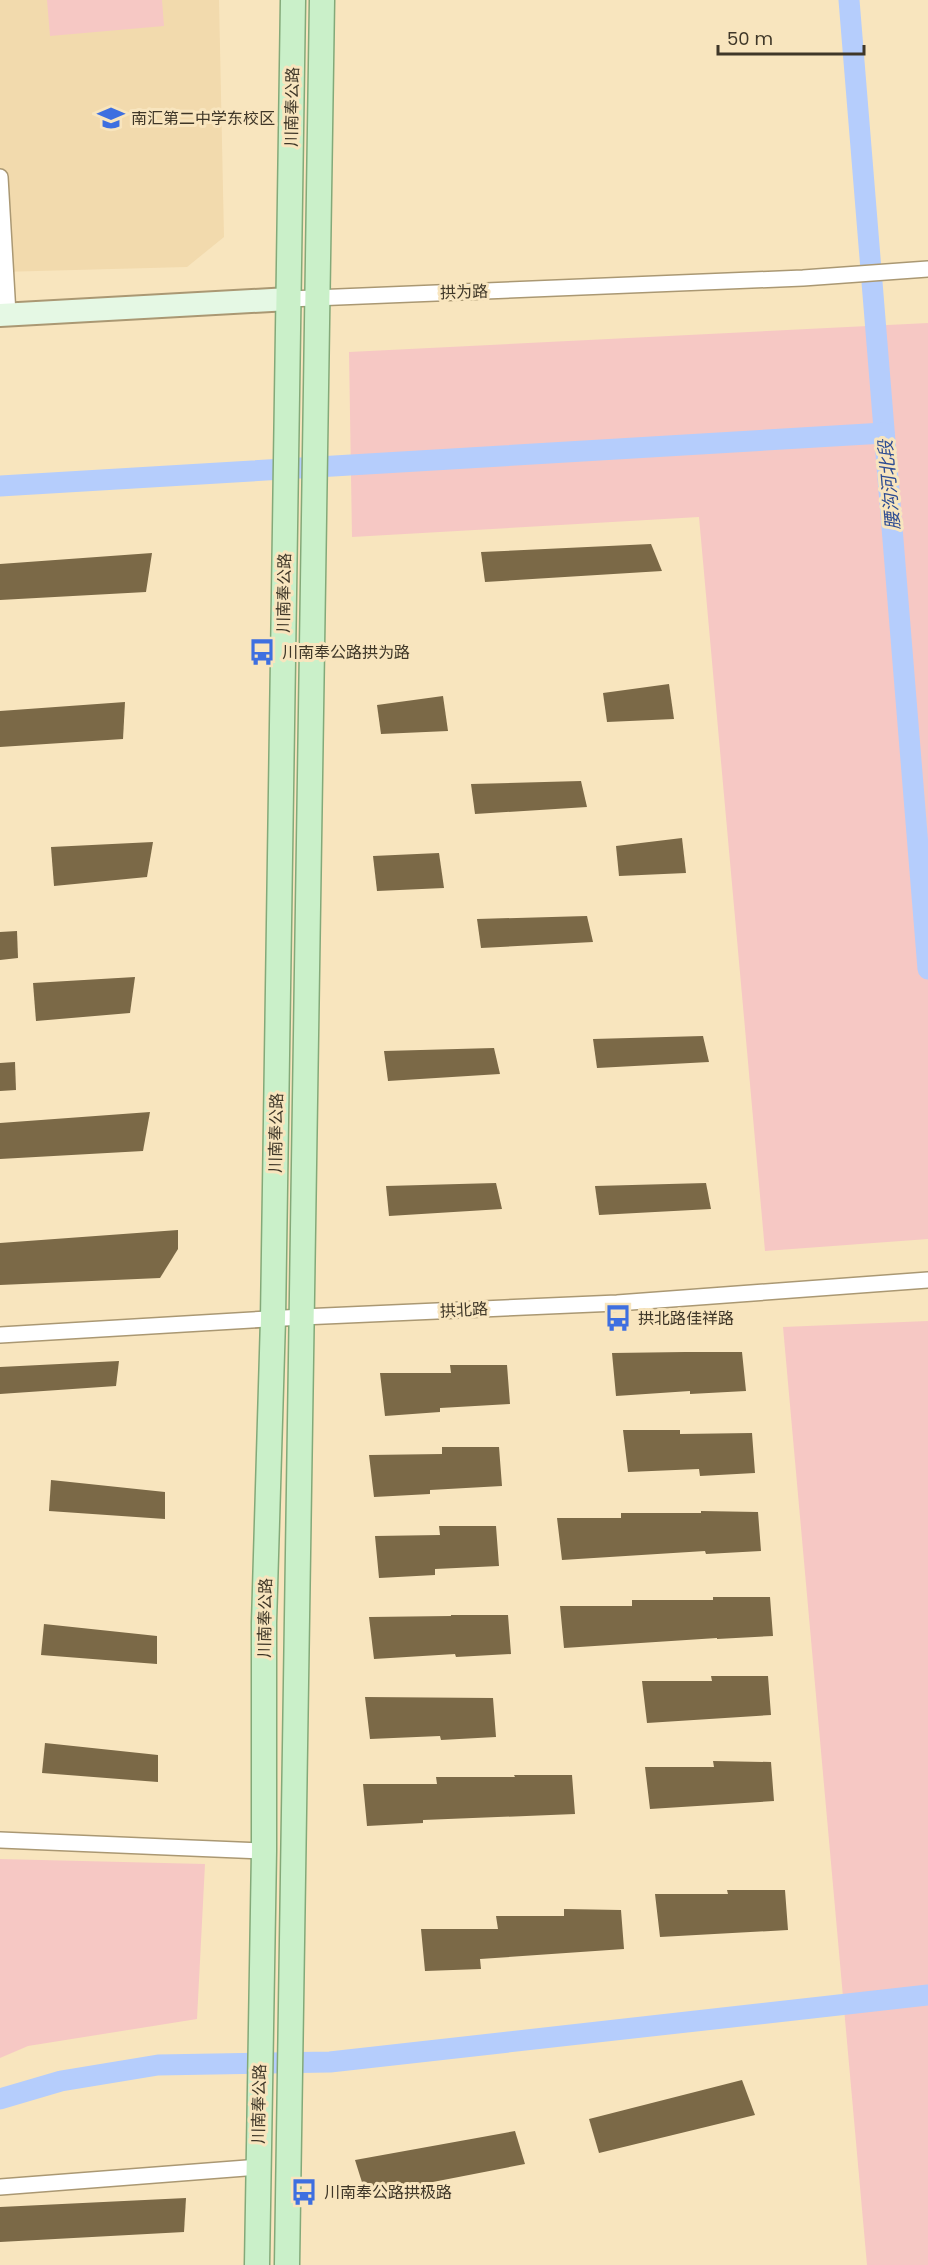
<svg xmlns="http://www.w3.org/2000/svg" width="928" height="2265" font-family="Poppins,'Noto Sans SC',sans-serif">
<style>
.built{fill:#f2daad}
.green{fill:#f6c8c4}
.lines{fill:none;stroke-linecap:round;stroke-linejoin:round}
.canal{stroke:#b5cdfc;stroke-width:21}
.building{fill:#7b6947}
.street-casing{stroke:#aa9873;stroke-width:18}
.secondary-casing{stroke:#aa9873;stroke-width:26}
.primary-casing{stroke:#83a979;stroke-width:27}
.street{stroke:#fff;stroke-width:15}
.secondary{stroke:#e5f8e4;stroke-width:22}
.primary{stroke:#caf0c9;stroke-width:24}
.labels{text-anchor:middle;dominant-baseline:central;stroke-width:6;stroke-linejoin:round;paint-order:stroke}
.street-label{font-size:16px;fill:#3f3728;stroke:#f8e5be}
.poi-label{font-size:16px;fill:#3f3728;stroke:#f8e5be;text-anchor:start}
.water-label{font-size:18px;font-style:italic;fill:#2e4d92;stroke:#f8e5be}
</style>
<rect width="100%" height="100%" fill="#f8e5be"/>
<!-- built -->
<polygon class="built" points="0,0 219,0 224,237 187,267 0,272"/>
<!-- green -->
<g class="green">
<polygon points="47,0 162,0 164,26 50,36"/>
<polygon points="928,323 928,1239 765,1251 699,517 352,537 349,352"/>
<polygon points="928,1321 928,2265 867,2265 783,1327"/>
<polygon points="0,1859 205,1864 197,2019 28,2046 0,2058"/>
</g>
<g class="lines">
<!-- canal -->
<g class="canal">
<polyline points="849,0 928,969"/>
<polyline points="0,486 884,433"/>
<polyline points="0,2099 61,2081 158,2065 330,2062 928,1995"/>
</g>
</g>
<!-- building -->
<g class="building">
<polygon points="651,544 662,571 485,582 481,552"/>
<polygon points="152,553 146,592 0,600 0,564"/>
<polygon points="669,684 674,719 607,722 603,693"/>
<polygon points="443,696 448,731 381,734 377,705"/>
<polygon points="125,702 123,739 0,747 0,711"/>
<polygon points="581,781 587,807 475,814 471,784"/>
<polygon points="682,838 686,873 619,876 616,846"/>
<polygon points="153,842 147,877 54,886 51,847"/>
<polygon points="439,853 444,888 377,891 373,856"/>
<polygon points="587,916 593,942 481,948 477,919"/>
<polygon points="17,931 18,958 0,960 0,932"/>
<polygon points="135,977 130,1013 36,1021 33,983"/>
<polygon points="703,1036 709,1062 597,1068 593,1039"/>
<polygon points="494,1048 500,1074 388,1081 384,1051"/>
<polygon points="15,1062 16,1090 0,1091 0,1063"/>
<polygon points="150,1112 143,1151 0,1159 0,1123"/>
<polygon points="496,1183 502,1209 389,1216 386,1186"/>
<polygon points="706,1183 711,1209 599,1215 595,1186"/>
<polygon points="178,1230 178,1249 160,1278 0,1285 0,1243"/>
<polygon points="685,1352 742,1352 746,1391 690,1394 690,1391 616,1396 612,1353"/>
<polygon points="119,1361 116,1386 0,1394 0,1367"/>
<polygon points="450,1365 507,1365 510,1404 440,1408 440,1412 385,1416 380,1373 451,1373"/>
<polygon points="623,1430 680,1430 680,1434 752,1433 755,1473 700,1476 699,1469 628,1472"/>
<polygon points="442,1447 499,1447 502,1486 430,1490 430,1494 374,1497 369,1455 442,1454"/>
<polygon points="51,1480 165,1492 165,1519 49,1511"/>
<polygon points="701,1511 758,1512 761,1551 706,1554 705,1551 562,1560 557,1518 621,1518 621,1513 701,1513"/>
<polygon points="439,1526 496,1526 499,1566 435,1569 435,1575 379,1578 375,1536 440,1535"/>
<polygon points="713,1597 770,1597 773,1636 717,1639 717,1638 564,1648 560,1606 632,1606 632,1600 713,1600"/>
<polygon points="451,1615 508,1615 511,1654 456,1657 455,1654 374,1659 369,1617 451,1616"/>
<polygon points="44,1624 157,1636 157,1664 41,1655"/>
<polygon points="711,1676 768,1676 771,1715 647,1723 642,1681 712,1681"/>
<polygon points="365,1697 493,1698 496,1737 441,1740 440,1736 370,1739"/>
<polygon points="45,1743 158,1755 158,1782 42,1773"/>
<polygon points="713,1761 771,1762 774,1801 650,1809 645,1767 714,1767"/>
<polygon points="514,1775 572,1775 575,1814 423,1820 423,1823 367,1826 363,1784 437,1784 436,1777 515,1777"/>
<polygon points="727,1890 785,1890 788,1930 660,1937 655,1894 728,1894"/>
<polygon points="564,1909 621,1910 624,1949 480,1959 481,1969 425,1971 421,1929 498,1929 496,1916 564,1916"/>
<polygon points="742,2080 755,2115 599,2153 589,2119"/>
<polygon points="515,2131 525,2164 366,2195 355,2160"/>
<polygon points="186,2198 184,2232 0,2242 0,2207"/>
</g>
<g class="lines">
<defs>
<g id="street">
<polyline points="0,177 8,314"/>
<polyline points="289,299 803,278 928,269"/>
<polyline points="0,1335 302,1317 617,1303 928,1280"/>
<polyline points="0,1840 264,1851"/>
<polyline points="0,2187 258,2167"/>
</g>
<polyline id="secondary" points="0,315 289,299"/>
<g id="primary">
<polyline points="257,2265 264,1851 264,1623 273,1319 293,0"/>
<polyline points="287,2265 322,0"/>
</g>
</defs>
<!-- street casing -->
<use href="#street" class="street-casing"/>
<!-- secondary casing -->
<use href="#secondary" class="secondary-casing"/>
<!-- primary casing -->
<use href="#primary" class="primary-casing"/>
<!-- street -->
<use href="#street" class="street"/>
<!-- secondary -->
<use href="#secondary" class="secondary"/>
<!-- primary -->
<use href="#primary" class="primary"/>
</g>
<!-- icons -->
<defs>
<symbol id="school-bare" viewBox="-9 -9 18 18"><path d="M0-5L7-2L0 1L-7-2ZM-4 1L0 2.5L4 1V4Q0 6-4 4Z" fill="#3e6fe0" stroke="#f8e5be" stroke-width="2.5" paint-order="stroke"/></symbol>
<symbol id="bus-bare" viewBox="-9 -9 18 18"><path d="M-5-6H5V4H4V6H2V4H-2V6H-4V4H-5ZM-3.5-4V0h7V-4ZM-3.5 1.2v1.5H-2V1.2ZM2 1.2v1.5H3.5V1.2Z" fill="#3e6fe0" stroke="#f8e5be" stroke-width="2.5" paint-order="stroke"/></symbol>
</defs>
<g fill-rule="evenodd">
<use href="#school-bare" x="92" y="99" width="38" height="38"/>
<use href="#bus-bare" x="243" y="633" width="38" height="38"/>
<use href="#bus-bare" x="599" y="1299" width="38" height="38"/>
<use href="#bus-bare" x="285" y="2173" width="38" height="38"/>
</g>
<g class="labels">
<!-- street labels -->
<g class="street-label">
<text transform="translate(292 107) rotate(-89)">川南奉公路</text>
<text transform="translate(464 292) rotate(-2)">拱为路</text>
<text transform="translate(284 593) rotate(-89)">川南奉公路</text>
<text transform="translate(276 1133) rotate(-89)">川南奉公路</text>
<text transform="translate(464 1310) rotate(-3)">拱北路</text>
<text transform="translate(265 1618) rotate(-89)">川南奉公路</text>
<text transform="translate(259 2104) rotate(-89)">川南奉公路</text>
</g>
<!-- poi labels -->
<g class="poi-label">
<text x="131" y="118">南汇第二中学东校区</text>
<text x="282" y="652">川南奉公路拱为路</text>
<text x="638" y="1318">拱北路佳祥路</text>
<text x="324" y="2192">川南奉公路拱极路</text>
</g>
<!-- water labels -->
<g class="water-label">
<text transform="translate(889 485) rotate(-95)">腰沟河北段</text>
</g>
</g>
<!-- scale -->
<path d="M718 45v9h146v-9" fill="none" stroke="#3f3728" stroke-width="3"/>
<text x="727" y="45" font-size="18" fill="#3f3728" stroke="#f8e5be" stroke-width="4.5" paint-order="stroke">50 m</text>
</svg>
